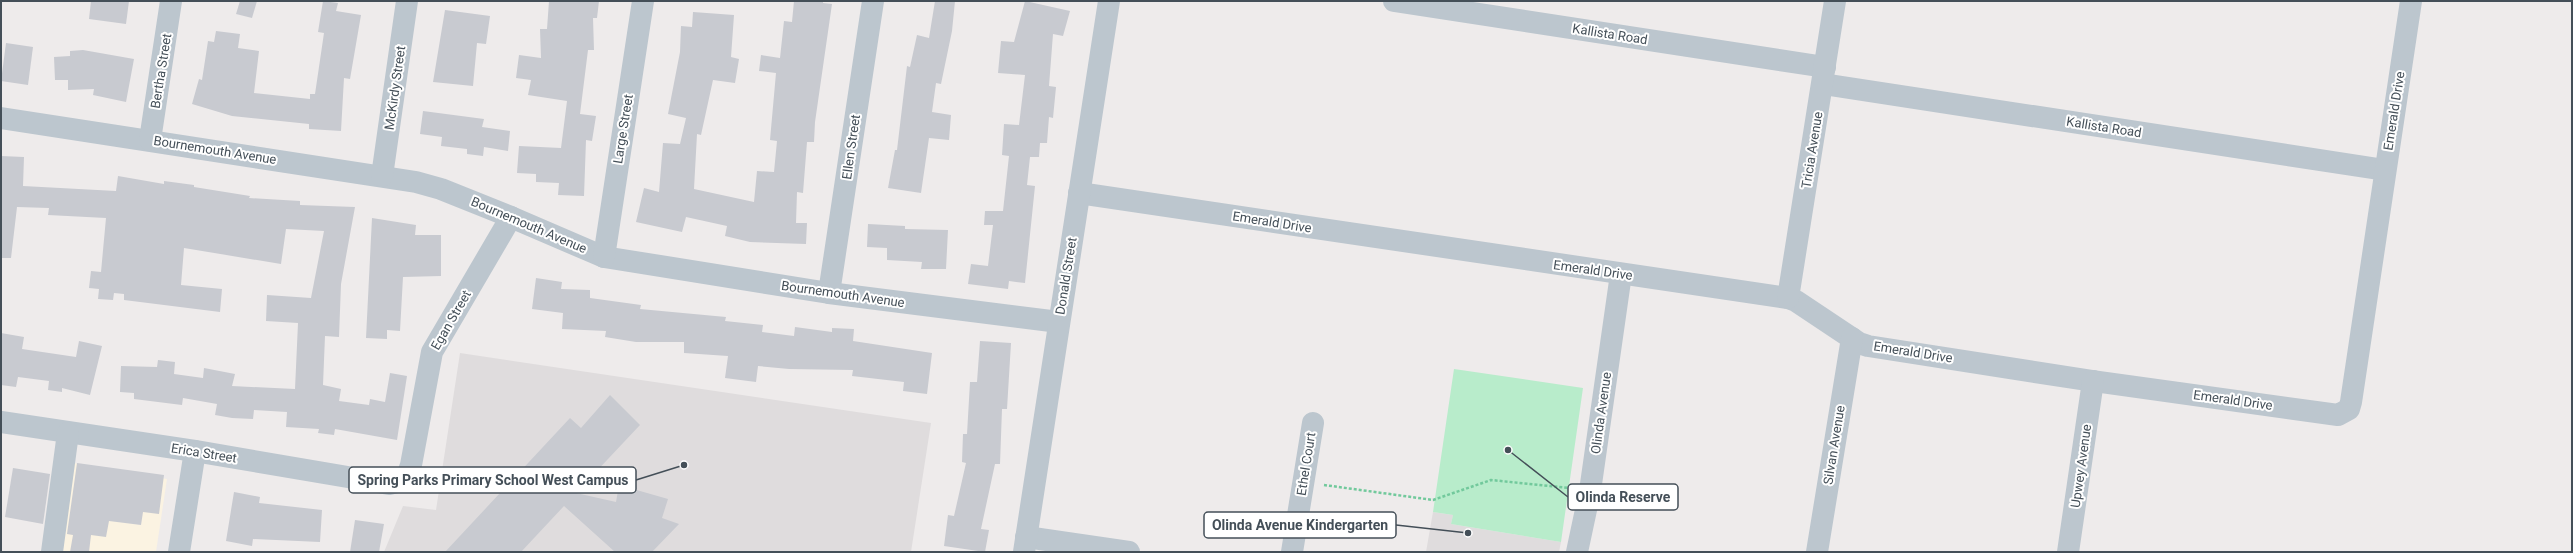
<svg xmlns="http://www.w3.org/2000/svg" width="2573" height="553" font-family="Roboto,sans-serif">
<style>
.commercial{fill:#fbf3e2}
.education{fill:#dfdcdd}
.green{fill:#b8eccb}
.building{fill:#c8cad0}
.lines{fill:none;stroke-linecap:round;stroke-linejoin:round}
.path{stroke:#72c99c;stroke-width:2.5;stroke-dasharray:3 2;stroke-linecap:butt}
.minor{stroke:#bcc6ce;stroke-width:22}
.labels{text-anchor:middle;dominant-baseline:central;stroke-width:4;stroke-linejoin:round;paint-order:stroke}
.street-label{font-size:13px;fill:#444f58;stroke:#fff}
.leader{fill:none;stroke:#444f58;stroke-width:1.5}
.callout-dot{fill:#444f58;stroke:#fff;stroke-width:1.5}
.callout{fill:#fff;stroke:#444f58;stroke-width:1.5}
.callout-label{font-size:14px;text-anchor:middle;font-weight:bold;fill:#444f58}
</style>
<rect width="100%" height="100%" fill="#eeebeb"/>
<!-- commercial -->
<polygon class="commercial" points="56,460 167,479 156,552 42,552"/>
<!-- education -->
<g class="education">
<polygon points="460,353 931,423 911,552 384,552 403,506 436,510"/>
<polygon points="1433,512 1453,515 1451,524 1561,542 1559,552 1426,552"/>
</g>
<!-- green -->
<polygon class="green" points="1454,369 1583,388 1561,542 1451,524 1453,515 1433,512"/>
<!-- building -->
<g class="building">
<polygon points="91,1 129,1 126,24 89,19"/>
<polygon points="240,1 257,1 252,18 236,14"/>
<polygon points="323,1 338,3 336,11 361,15 350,79 344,78 341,131 309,129 309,124 232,116 192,104 199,79 202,80 208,41 214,42 216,31 240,34 238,48 259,51 254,93 310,99 310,94 315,94 324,33 318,32"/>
<polygon points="549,1 599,1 597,18 593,18 594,50 588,50 580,114 596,116 592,141 586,140 584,196 558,195 559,183 536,182 536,174 517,173 519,146 561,148 567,101 528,95 531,80 516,78 519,55 541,58 540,29 547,29"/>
<polygon points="794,1 823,1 823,3 832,4 815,122 814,142 807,142 803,193 797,192 796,223 807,223 806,244 750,242 725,236 727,226 686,217 682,232 636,222 644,188 659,192 663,143 680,144 686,118 668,114 680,52 681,26 692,27 693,12 734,15 731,57 739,59 735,83 713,80 701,135 697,134 694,189 754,202 757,171 774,172 777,141 770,140 776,73 759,71 761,55 780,58 784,21 792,22"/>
<polygon points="935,1 955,1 952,31 941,84 936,83 932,112 951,115 949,140 929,138 921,193 888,188 895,150 897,150 907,66 910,67 917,35 929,38"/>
<polygon points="1025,1 1070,11 1063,36 1053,34 1049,86 1056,87 1053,118 1049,117 1047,143 1040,143 1039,157 1030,157 1027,185 1035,186 1025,283 1009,281 1008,289 968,284 971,264 988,266 993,225 984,225 985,211 1003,211 1009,156 1002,155 1004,124 1019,125 1025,75 998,73 1001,41 1014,42"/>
<polygon points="445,10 490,16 486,44 477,43 473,86 433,82"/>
<polygon points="6,43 33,47 28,85 1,81"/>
<polygon points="83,50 134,59 126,102 93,95 94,89 68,90 68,80 55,80 54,57 70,56 70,51"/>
<polygon points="423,111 484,119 482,127 510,131 508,151 484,147 483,156 467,154 467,149 441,146 442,137 420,134"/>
<polygon points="1,156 24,157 23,186 116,191 118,176 164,184 164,181 194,185 194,187 250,196 249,198 300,201 300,205 355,207 341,284 339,337 325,336 323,385 341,389 339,401 369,405 370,399 385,402 390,373 407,376 397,440 335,429 334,435 318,433 319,429 286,427 287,412 254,410 253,419 232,418 215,415 217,404 183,398 182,405 134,399 134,393 120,392 121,366 157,367 158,360 175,362 174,374 203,378 204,368 235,374 232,386 295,389 298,323 266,321 267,295 311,298 324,231 286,229 281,264 184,248 181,285 222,289 220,312 124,300 124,294 114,293 113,300 98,299 99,289 89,288 91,271 101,272 106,218 48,215 49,208 17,207 11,258 1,258"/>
<polygon points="372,218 416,225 415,235 441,235 441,276 403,277 400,331 387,330 387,339 366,338"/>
<polygon points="868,224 905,226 905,229 948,230 946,269 921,269 922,262 887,260 887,248 867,247"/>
<polygon points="536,278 562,282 561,289 590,290 590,298 641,305 640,309 726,317 725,321 763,325 762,332 794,336 795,327 832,332 832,328 854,329 853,341 932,353 927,394 903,391 904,382 852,376 853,370 789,369 758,366 756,382 725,378 728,356 684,353 684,342 636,342 605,337 606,331 562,329 563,313 532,309"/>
<polygon points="1,333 24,337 22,349 76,357 79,341 102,346 90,395 62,388 62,392 48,390 49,381 18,377 16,387 1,385"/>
<polygon points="980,341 1011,343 1007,409 1002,409 1000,464 995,464 981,529 989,530 985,552 944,546 948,515 954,516 966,463 962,462 963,434 967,434 970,382 977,382"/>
<polygon points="610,395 640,425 576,493 616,502 619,485 668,499 662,518 679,524 652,552 615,552 564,506 521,552 445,552 570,418 581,428"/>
<polygon points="77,463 164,475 159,514 143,512 141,525 109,521 106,537 91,535 89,552 70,552 73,535 67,534"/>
<polygon points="13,468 50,474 43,524 5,517"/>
<polygon points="234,492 260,497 259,503 322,510 320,542 253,539 252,546 226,541"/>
<polygon points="355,520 384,524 379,552 350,552"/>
</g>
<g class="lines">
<!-- path -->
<polyline class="path" points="1324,485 1433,500 1491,480 1570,488"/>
<!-- minor -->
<g class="minor">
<polyline points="1394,1 1825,67"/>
<polyline points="1823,84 2385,170"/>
<polyline points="1,118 416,182 441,189 511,217 604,257 829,293 1059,322"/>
<polyline points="150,140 171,1"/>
<polyline points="382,176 407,1"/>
<polyline points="1079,193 1788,298 1796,301 1859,343 1868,346 2093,381 2338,415 2349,409 2351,402 2411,1"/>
<polyline points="604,257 643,1"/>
<polyline points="829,293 873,1"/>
<polyline points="1788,298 1835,1"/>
<polyline points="1,422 195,451 389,484 406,480 411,465 432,352 511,217"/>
<polyline points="1026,537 1129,552"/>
<polyline points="52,552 68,433"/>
<polyline points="179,552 195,451"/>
<polyline points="1024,552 1109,1"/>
<polyline points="1292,552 1313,423"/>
<polyline points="1577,552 1590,491 1621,274"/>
<polyline points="1817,552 1852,338"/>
<polyline points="2068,552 2093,381"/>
</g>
</g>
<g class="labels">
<!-- street labels -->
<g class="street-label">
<text transform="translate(1610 34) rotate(9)">Kallista Road</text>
<text transform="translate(161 71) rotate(-81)">Bertha Street</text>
<text transform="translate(395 88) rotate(-82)">McKirdy Street</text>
<text transform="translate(2394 111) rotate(-81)">Emerald Drive</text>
<text transform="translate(2104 127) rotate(9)">Kallista Road</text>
<text transform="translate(623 129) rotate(-81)">Large Street</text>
<text transform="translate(851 147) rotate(-82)">Ellen Street</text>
<text transform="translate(215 150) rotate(9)">Bournemouth Avenue</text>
<text transform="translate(1812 150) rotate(-81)">Tricia Avenue</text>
<text transform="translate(1272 222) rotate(9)">Emerald Drive</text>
<text transform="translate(529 225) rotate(23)">Bournemouth Avenue</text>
<text transform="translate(1593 270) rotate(8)">Emerald Drive</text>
<text transform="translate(1066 276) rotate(-81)">Donald Street</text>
<text transform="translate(843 294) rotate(8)">Bournemouth Avenue</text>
<text transform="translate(451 320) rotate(-60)">Egan Street</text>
<text transform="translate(1913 352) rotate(9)">Emerald Drive</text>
<text transform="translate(2233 400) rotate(8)">Emerald Drive</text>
<text transform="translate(1601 413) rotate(-82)">Olinda Avenue</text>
<text transform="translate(1834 445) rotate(-81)">Silvan Avenue</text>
<text transform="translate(204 453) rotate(9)">Erica Street</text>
<text transform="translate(1306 464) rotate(-81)">Ethel Court</text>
<text transform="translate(2081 466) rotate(-82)">Upwey Avenue</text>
</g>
</g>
<!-- callouts -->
<path class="leader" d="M684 465L636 480M1508 450L1568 497M1468 533L1396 525"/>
<g class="callout-dot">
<circle cx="684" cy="465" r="4"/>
<circle cx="1508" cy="450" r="4"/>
<circle cx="1468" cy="533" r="4"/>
</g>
<g class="callout">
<rect x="349" y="467" width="287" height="26" rx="4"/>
<rect x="1568" y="484" width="110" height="26" rx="4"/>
<rect x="1204" y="512" width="192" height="26" rx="4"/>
</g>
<g class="callout-label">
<text x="493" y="485">Spring Parks Primary School West Campus</text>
<text x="1623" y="502">Olinda Reserve</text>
<text x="1300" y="530">Olinda Avenue Kindergarten</text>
</g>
<!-- border -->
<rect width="2573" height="553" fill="none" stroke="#444f58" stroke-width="4"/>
</svg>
